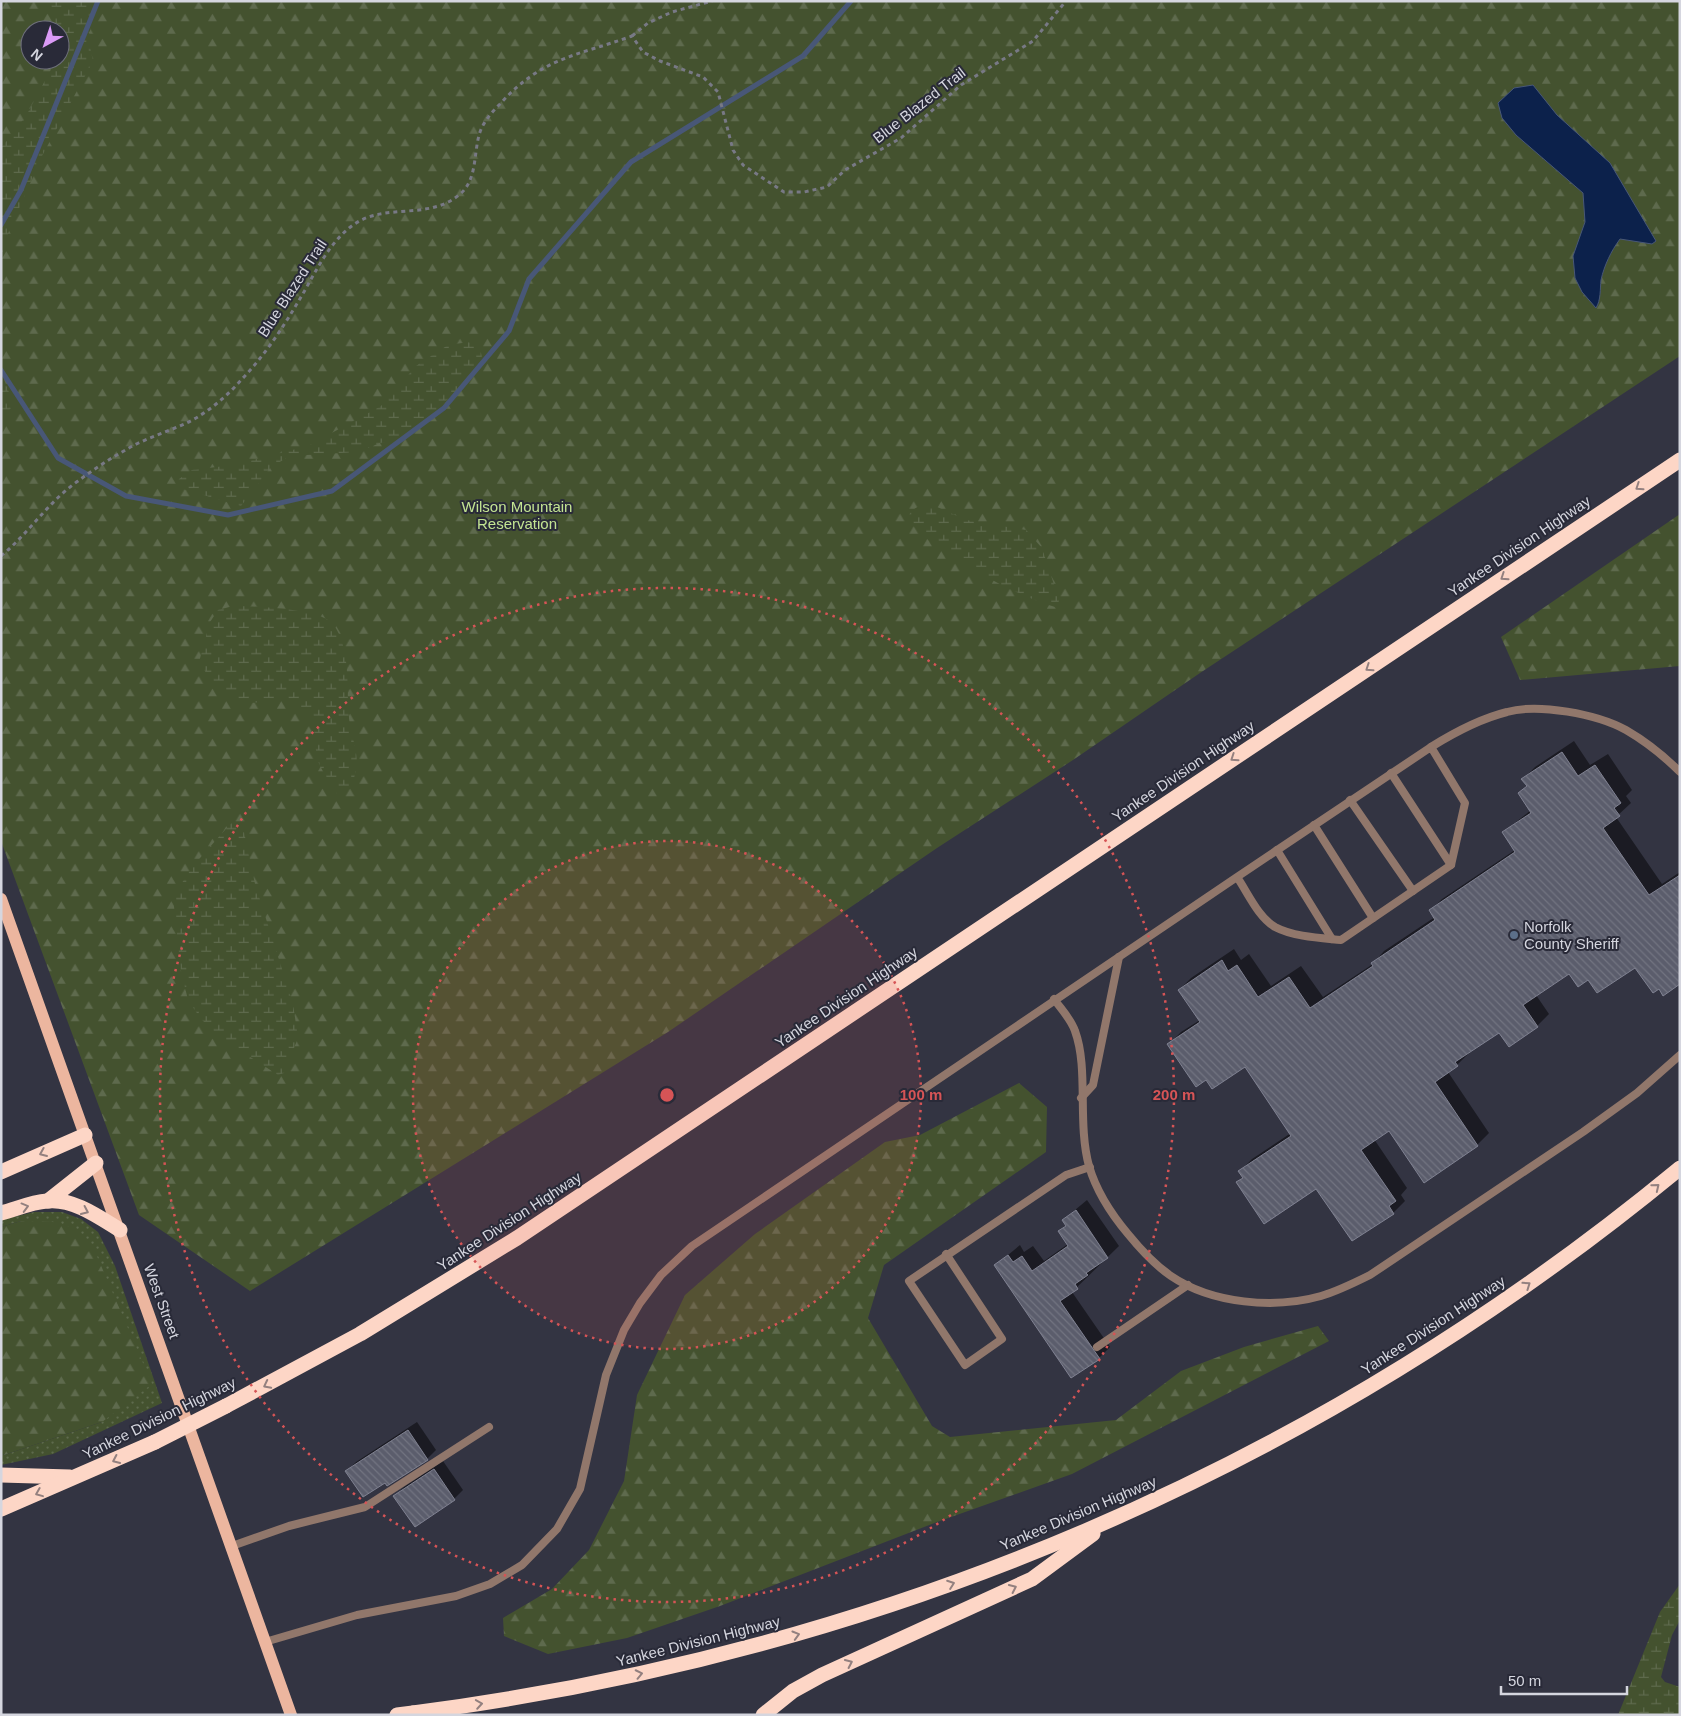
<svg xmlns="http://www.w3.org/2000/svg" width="1681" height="1716" font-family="Helvetica,sans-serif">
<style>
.grass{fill:url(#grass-dots)}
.forest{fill:url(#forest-firs);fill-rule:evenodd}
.wetland{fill:url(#wetland-marsh)}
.water{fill:#0c214b;stroke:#485777}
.shadow{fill:#0007}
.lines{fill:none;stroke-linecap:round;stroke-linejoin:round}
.stream{stroke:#485777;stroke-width:5}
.building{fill:url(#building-back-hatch);stroke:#808292}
.path{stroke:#787985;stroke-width:3;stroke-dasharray:4 4;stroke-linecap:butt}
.lane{stroke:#91776b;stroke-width:8}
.primary{stroke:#ecb69f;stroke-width:12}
.highway{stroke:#fdd6c6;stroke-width:15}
.highway-bridge{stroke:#fdd6c6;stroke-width:15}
.oneway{stroke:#93807f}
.ring{fill:none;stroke:#d65456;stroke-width:2.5;stroke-dasharray:2.5 5}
.service-dot{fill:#5c6f8a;stroke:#292a38;stroke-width:2}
.labels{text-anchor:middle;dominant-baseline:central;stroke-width:4;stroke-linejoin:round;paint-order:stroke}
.street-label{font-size:15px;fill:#d5d6df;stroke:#292a38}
.park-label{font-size:15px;fill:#c3e492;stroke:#292a38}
.poi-label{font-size:15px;fill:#d5d6df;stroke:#292a38;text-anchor:start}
.centre{fill:#d65456;stroke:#292a38;stroke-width:2.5}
.ring-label{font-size:15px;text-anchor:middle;font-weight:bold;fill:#d65456;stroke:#292a38;stroke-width:4;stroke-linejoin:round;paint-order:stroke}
</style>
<defs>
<pattern id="grass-dots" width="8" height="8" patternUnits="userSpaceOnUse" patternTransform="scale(1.25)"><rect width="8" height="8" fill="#44522f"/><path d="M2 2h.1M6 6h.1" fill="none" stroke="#5e6a4d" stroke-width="1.8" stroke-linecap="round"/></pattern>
<pattern id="forest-firs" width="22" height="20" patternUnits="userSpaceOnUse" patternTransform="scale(1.25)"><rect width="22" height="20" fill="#44522f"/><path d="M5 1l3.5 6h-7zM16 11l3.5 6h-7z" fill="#5e6a4d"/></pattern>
<pattern id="wetland-marsh" width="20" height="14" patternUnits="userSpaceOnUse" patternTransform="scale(1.25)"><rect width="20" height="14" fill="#44522f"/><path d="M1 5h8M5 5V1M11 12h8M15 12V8" fill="none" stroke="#5e6a4d"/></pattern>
<pattern id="building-back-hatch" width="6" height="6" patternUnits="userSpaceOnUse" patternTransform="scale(1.25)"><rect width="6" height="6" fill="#5b5d6c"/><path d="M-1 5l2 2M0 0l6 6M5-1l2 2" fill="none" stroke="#727481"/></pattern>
</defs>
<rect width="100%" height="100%" fill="#333442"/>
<!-- grass -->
<polygon class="grass" points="34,1212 62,1212 81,1219 98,1232 115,1266 162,1403 53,1454 1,1465 1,1453 4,1455 102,1422 21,1221 1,1227 1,1220"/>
<!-- forest -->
<g class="forest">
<path d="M1,1H1680V356L1200,673L1073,760L937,848L668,1032L250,1291L139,1215L1,841ZM30,30H60V60H30Z"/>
<polygon points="1680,514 1680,666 1520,680 1501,637"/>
<polygon points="1019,1083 1047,1107 1046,1152 884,1265 868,1318 932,1426 950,1437 1116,1420 1181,1371 1244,1347 1318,1326 1329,1341 1072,1474 937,1522 720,1606 627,1638 548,1654 504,1636 503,1618 552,1589 589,1550 624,1481 637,1395 685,1295 755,1234 885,1142 920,1135"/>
<path d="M21,1221C58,1222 66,1218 93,1247L152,1384L102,1422L4,1455L1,1453V1227Z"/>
</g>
<!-- wetland -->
<g class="wetland">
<polygon points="51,1 98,1 88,38 93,61 42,156 9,231 1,257 1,148 26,116 56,60 60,60 60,30 54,30"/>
<polygon points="469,342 481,353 483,362 478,370 408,438 380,443 358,452 290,456 271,467 241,506 176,487 179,479 192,470 233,465 308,446 381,406 416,366 448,345"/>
<polygon points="1,371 11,398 9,415 1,419"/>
<path d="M919,506H935L966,520L1026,530L1042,548L1059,600L1058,605L1055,607C1019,597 925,549 908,518L911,511Z"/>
<path d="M233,606C253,606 322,609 333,624C353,650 345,696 350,725C353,742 360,757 355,774C354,780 350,786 347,791L337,794C331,783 322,772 318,761C314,748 317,727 309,716C283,683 254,715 228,697C216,689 207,674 199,662L210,622L218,610Z"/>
<polygon points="233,821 243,827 255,884 293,1004 298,1038 284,1073 278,1075 221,1038 201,1019 188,1000 181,971 173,897 192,867"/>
<polygon points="1680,1584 1680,1620 1672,1635 1661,1677 1665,1682 1680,1687 1680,1715 1618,1715 1660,1612"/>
</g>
<!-- water -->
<path class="water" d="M1533,85L1557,115L1610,163L1656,241L1652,244L1620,239C1611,251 1604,266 1601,280C1600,289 1601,300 1596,308L1582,292L1575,278L1573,256L1585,222L1583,193L1516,135L1502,118L1498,103L1514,88Z"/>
<!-- shadow -->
<g class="shadow">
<polygon points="1574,741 1590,765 1608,754 1632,790 1626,796 1631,803 1616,817 1662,884 1680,872 1680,983 1659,988 1635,966 1589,978 1570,973 1536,995 1549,1014 1537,1026 1499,1031 1468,1052 1469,1053 1457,1065 1448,1072 1489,1133 1477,1145 1389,1129 1374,1139 1407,1188 1401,1195 1405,1201 1393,1213 1317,1187 1237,1183 1244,1176 1240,1171 1252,1159 1291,1133 1245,1065 1169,1044 1181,1032 1200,1020 1179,990 1191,978 1234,949 1241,960 1249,954 1271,986 1301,966 1323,997 1373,964 1384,951 1435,917 1430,911 1442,899 1515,850 1504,832 1531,810 1519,793 1527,785 1523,779 1535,767"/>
<polygon points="1087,1200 1119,1246 1072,1292 1110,1347 1099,1358 996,1265 1020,1245 1024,1252 1033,1246 1044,1261 1068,1244 1060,1231 1067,1224 1063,1220"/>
<polygon points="417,1422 436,1450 427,1459 385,1481 347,1471 356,1462"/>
<polygon points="443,1461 463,1490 454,1499 395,1496 404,1487"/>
</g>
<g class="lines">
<!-- stream -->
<g class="stream">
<polyline points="1,225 21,190 98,1"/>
<polyline points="1,370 58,458 126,496 228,515 332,491 444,408 509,331 529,279 631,162 803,56 851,1"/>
</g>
</g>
<!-- building -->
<g class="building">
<polygon points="1562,752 1578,776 1595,765 1621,803 1614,808 1620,816 1603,828 1649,895 1680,875 1680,984 1663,996 1659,989 1653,993 1635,968 1597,993 1588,980 1578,987 1569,974 1523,1005 1538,1027 1509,1047 1499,1033 1455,1062 1458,1066 1435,1082 1478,1146 1424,1183 1389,1131 1361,1150 1396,1201 1389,1206 1394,1214 1352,1241 1316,1189 1264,1224 1236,1182 1243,1178 1238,1171 1291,1136 1245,1067 1212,1089 1206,1080 1196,1087 1167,1044 1200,1022 1178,990 1222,960 1228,971 1237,965 1258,997 1289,977 1310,1008 1373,966 1371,963 1435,920 1429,910 1515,852 1502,832 1531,813 1518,793 1527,786 1521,779"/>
<polygon points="1076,1210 1108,1258 1086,1273 1088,1275 1075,1284 1078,1289 1060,1301 1100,1359 1071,1378 994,1265 1008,1255 1013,1262 1022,1256 1032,1271 1068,1246 1058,1231 1066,1226 1062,1220"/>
<polygon points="408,1430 428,1460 387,1486 385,1483 363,1497 345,1471"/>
<polygon points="434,1469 455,1500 415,1527 393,1496"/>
</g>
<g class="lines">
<!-- path -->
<g class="path">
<polyline points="632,36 648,23 672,12 712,1"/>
<path d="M1,556C29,533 48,502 78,481C94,469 111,458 129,448C150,436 175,430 196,418C213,408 229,394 242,379C264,356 282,329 298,302C314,276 327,244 353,225C385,202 427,221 459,195C478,180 473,153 480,132C484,121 492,112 500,104C542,57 577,56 632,36L643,52L660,61L703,77L718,92L733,150L743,165L784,192H804L827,187L845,170L901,138L961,85L1033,41L1066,1"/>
</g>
<!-- lane -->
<g class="lane">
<path d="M1431,747C1455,732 1479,719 1507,712C1538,703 1597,714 1626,730C1645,741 1664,756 1680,772"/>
<polyline points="1391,773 1451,865"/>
<polyline points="1350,800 1413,891"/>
<polyline points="1314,825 1373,918"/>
<polyline points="1277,850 1332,939"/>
<path d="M1054,999C1061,1009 1071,1019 1075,1031C1089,1069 1077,1122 1089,1166C1096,1190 1112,1215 1128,1234C1141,1250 1155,1265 1171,1276C1212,1304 1275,1309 1321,1296C1338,1291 1354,1283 1370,1275L1583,1132L1637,1093L1680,1055"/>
<polyline points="1081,1098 1093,1085 1119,957"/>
<polyline points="946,1254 1002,1339 965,1365 909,1281 1066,1175 1090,1167"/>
<polyline points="1097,1347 1188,1285"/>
<polyline points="232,1546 289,1526 365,1507 489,1427"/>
<path d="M265,1642L357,1615L456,1596L490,1584L522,1565L557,1529L580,1489L606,1375L624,1330L640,1303L661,1275L692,1246L1237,877C1248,893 1258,917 1275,927C1294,937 1321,938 1341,940L1451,865L1465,803L1431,747L1237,877"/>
</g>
<!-- primary -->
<polyline class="primary" points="1,899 291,1715"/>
<!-- highway -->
<g class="highway">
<polyline points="1,1172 85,1135"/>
<polyline points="48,1201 96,1163"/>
<path d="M1,1213C16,1209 32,1202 47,1201C73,1198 99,1217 120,1230"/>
<polyline points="226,1406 360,1334 517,1238 1680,460"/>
<polyline points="1,1475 70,1477"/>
<polyline points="1,1509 155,1442"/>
<path d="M413,1713C883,1652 1314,1470 1680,1168"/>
<polyline points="397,1715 413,1713 422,1714"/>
<polyline points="763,1715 793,1691 822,1675 1032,1579 1093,1534"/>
</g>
<!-- highway-bridge -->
<polyline class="highway-bridge" points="155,1442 226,1406"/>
</g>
<!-- one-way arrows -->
<defs><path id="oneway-chevron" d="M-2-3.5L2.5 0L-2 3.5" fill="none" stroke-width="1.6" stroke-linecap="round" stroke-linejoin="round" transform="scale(1.25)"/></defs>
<g class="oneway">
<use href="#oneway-chevron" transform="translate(1639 487) rotate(146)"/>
<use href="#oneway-chevron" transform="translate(1504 577) rotate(146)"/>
<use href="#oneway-chevron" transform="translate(1369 668) rotate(146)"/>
<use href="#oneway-chevron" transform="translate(1234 758) rotate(146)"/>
<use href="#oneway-chevron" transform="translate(43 1153) rotate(157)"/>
<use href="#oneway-chevron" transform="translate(1656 1187) rotate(-39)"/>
<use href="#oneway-chevron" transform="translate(25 1207) rotate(-15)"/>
<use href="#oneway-chevron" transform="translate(85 1211) rotate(25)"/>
<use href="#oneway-chevron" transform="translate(1527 1285) rotate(-35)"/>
<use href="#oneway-chevron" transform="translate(267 1385) rotate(153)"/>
<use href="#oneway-chevron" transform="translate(116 1460) rotate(155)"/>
<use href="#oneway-chevron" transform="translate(39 1493) rotate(158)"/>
<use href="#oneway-chevron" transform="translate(951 1584) rotate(-20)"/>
<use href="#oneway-chevron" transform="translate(1013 1588) rotate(-25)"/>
<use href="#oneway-chevron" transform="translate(796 1635) rotate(-16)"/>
<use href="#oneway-chevron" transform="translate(849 1663) rotate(-25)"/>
<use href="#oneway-chevron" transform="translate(639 1674) rotate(-12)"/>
<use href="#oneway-chevron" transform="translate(479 1704) rotate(-9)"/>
</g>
<!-- distance rings -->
<circle cx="667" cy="1095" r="254" fill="#d65456" fill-opacity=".12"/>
<g class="ring">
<circle cx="667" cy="1095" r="254"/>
<circle cx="667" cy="1095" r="507"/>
</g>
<!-- markers -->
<circle class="service-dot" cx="1514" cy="935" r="5"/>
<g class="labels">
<!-- street labels -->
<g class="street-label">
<text transform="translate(919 105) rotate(-38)">Blue Blazed Trail</text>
<text transform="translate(292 288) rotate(-57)">Blue Blazed Trail</text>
<text transform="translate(1519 546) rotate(-34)">Yankee Division Highway</text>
<text transform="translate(1183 771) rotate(-34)">Yankee Division Highway</text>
<text transform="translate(846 997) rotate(-34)">Yankee Division Highway</text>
<text transform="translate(509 1221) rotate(-33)">Yankee Division Highway</text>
<text transform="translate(162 1301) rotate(70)">West Street</text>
<text transform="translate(1433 1325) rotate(-33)">Yankee Division Highway</text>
<text transform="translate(159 1418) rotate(-26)">Yankee Division Highway</text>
<text transform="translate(1078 1513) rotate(-23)">Yankee Division Highway</text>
<text transform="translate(698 1641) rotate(-14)">Yankee Division Highway</text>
</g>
<!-- park labels -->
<g class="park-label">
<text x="517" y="506">Wilson Mountain<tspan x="517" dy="17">Reservation</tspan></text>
</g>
<!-- poi labels -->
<g class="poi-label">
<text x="1524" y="926">Norfolk<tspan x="1524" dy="17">County Sheriff</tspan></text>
</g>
</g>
<circle cx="667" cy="1095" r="8" class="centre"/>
<g class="ring-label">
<text x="921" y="1100">100 m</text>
<text x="1174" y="1100">200 m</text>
</g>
<!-- border -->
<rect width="1681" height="1716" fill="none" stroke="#d5d6df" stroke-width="5"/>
<!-- north arrow -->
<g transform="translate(45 45) rotate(220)"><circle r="24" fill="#292a38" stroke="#6e6f7b"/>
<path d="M0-4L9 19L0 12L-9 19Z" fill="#da9af6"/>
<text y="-8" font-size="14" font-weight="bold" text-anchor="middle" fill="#d5d6df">N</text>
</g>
<!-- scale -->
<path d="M1501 1686v8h126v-8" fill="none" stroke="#d5d6df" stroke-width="2.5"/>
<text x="1508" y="1686" font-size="15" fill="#d5d6df" stroke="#292a38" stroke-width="4" paint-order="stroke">50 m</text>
</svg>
